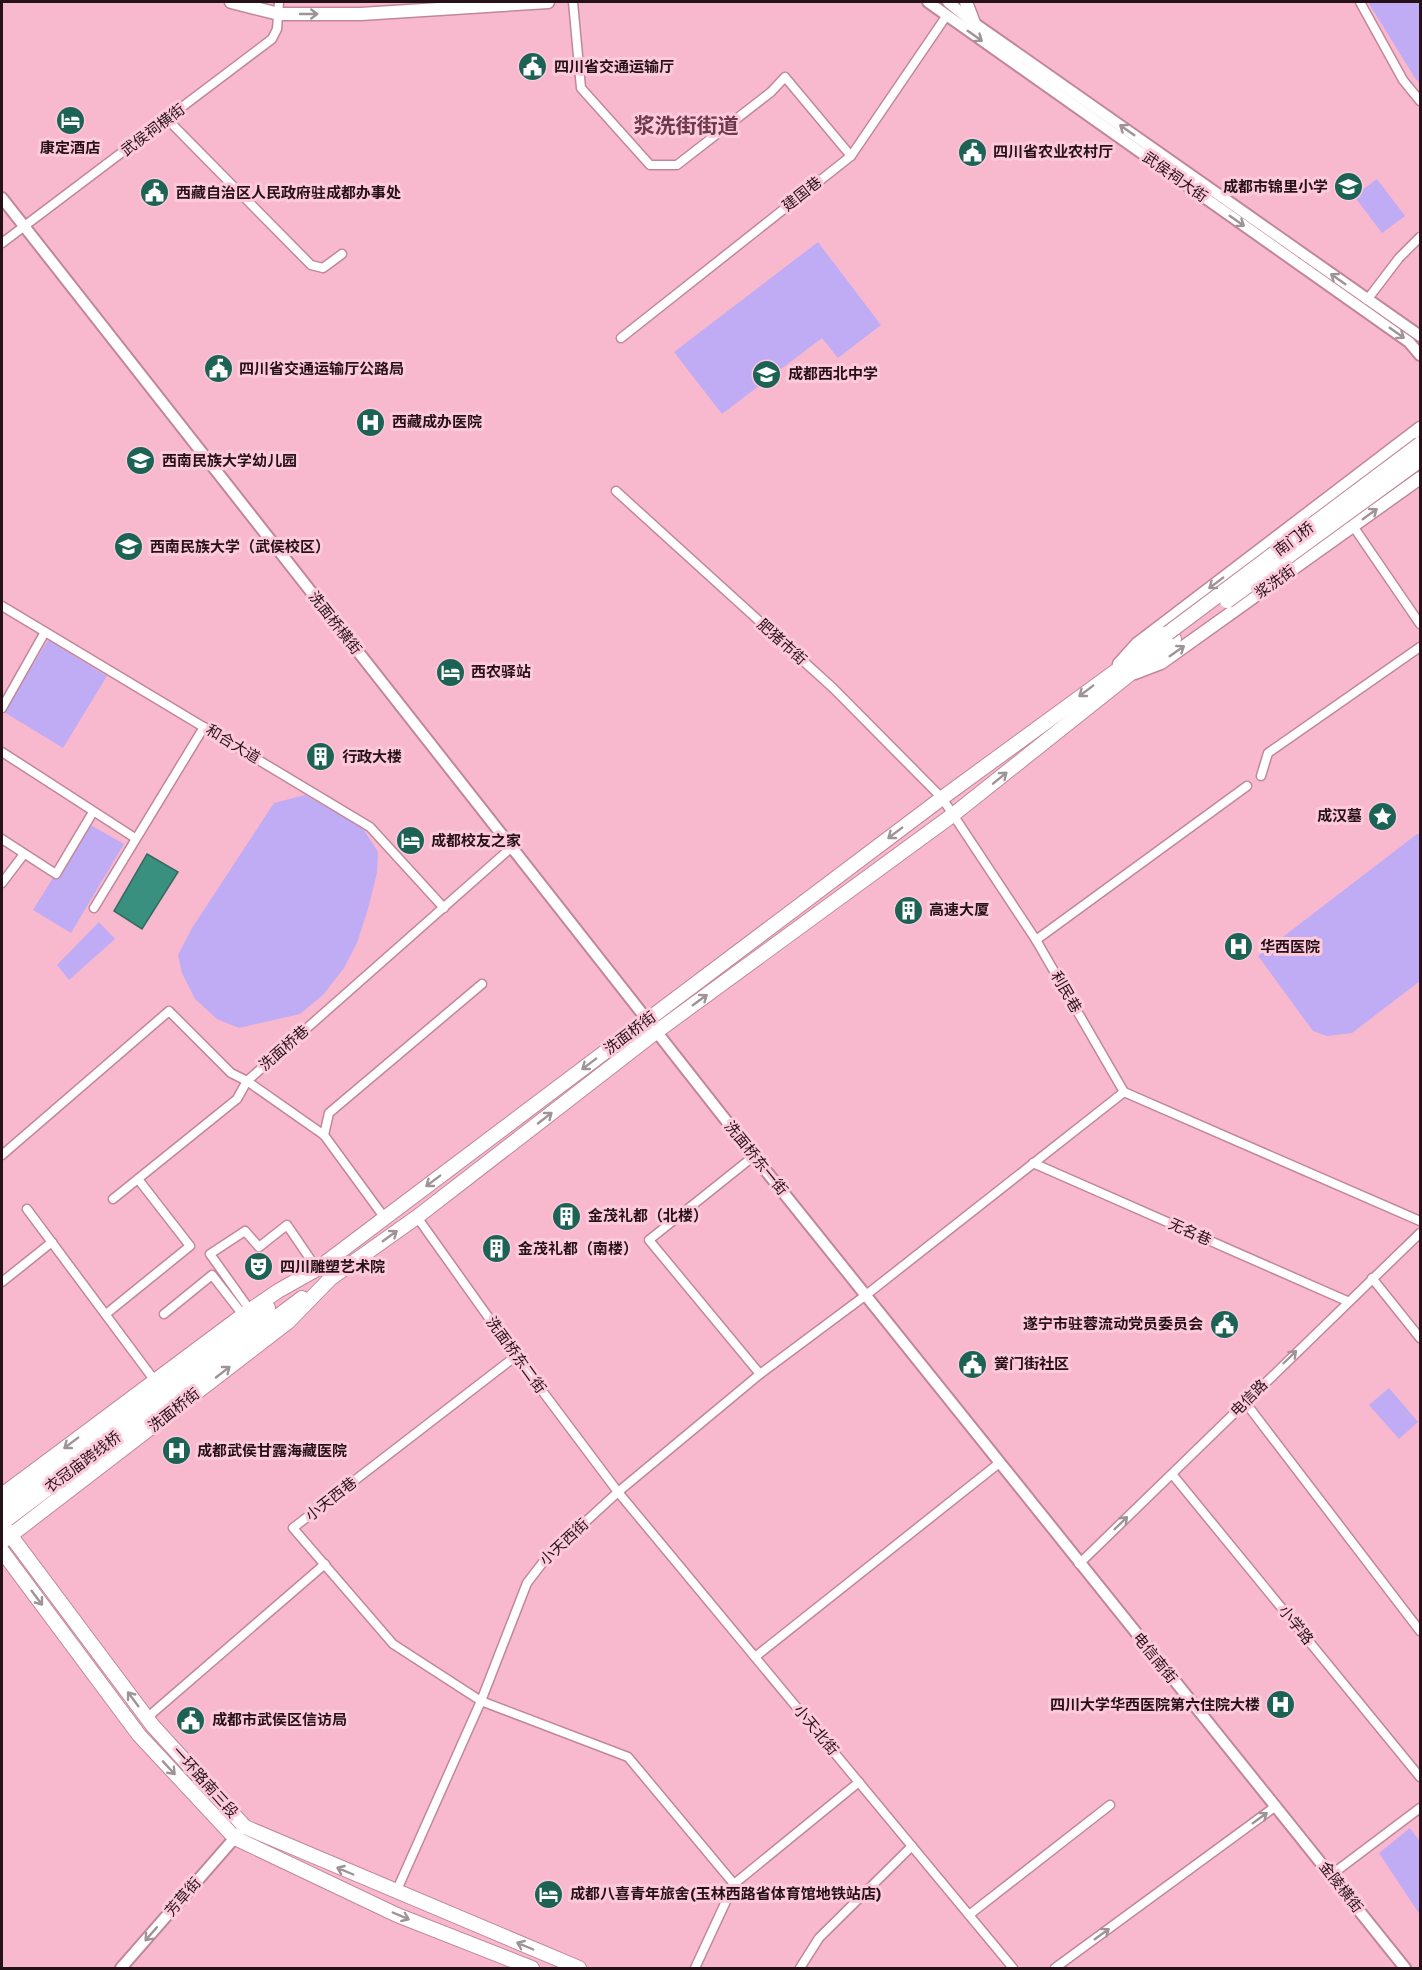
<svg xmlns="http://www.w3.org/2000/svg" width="1422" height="1970" font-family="'Work Sans','Noto Sans SC',sans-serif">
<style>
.green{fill:#c0acf5}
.water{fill:#3a907e;stroke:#346a60;stroke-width:1.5}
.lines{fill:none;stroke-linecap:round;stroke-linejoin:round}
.minor-casing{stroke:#c2869b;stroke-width:11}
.tertiary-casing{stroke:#c2869b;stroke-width:14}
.secondary-casing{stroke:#c2869b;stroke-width:15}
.primary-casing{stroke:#c2869b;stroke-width:16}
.minor{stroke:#fff;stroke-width:8}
.tertiary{stroke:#fff;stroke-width:10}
.secondary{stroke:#fff;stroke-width:12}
.primary{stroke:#fff;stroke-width:14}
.primary-bridge-casing{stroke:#c2869b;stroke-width:16;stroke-linecap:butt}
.primary-bridge{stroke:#fff;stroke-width:14}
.oneway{stroke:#9e9498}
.labels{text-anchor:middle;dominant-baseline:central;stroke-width:6;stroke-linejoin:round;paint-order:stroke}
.poi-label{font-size:15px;font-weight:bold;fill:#271119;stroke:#fdcadb;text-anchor:start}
.street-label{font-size:15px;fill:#271119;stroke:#fdcadb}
.district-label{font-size:21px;font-weight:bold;fill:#6d394d;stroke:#fdcadb}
</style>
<rect width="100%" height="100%" fill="#f8b9ce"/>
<!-- green -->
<g class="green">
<polygon points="1368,2 1420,2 1420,84 1415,78"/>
<polygon points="1377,179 1405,216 1382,233 1354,196"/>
<polygon points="818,242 881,325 838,358 822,338 722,414 674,352"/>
<polygon points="48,640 107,676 63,748 4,712"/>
<polygon points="305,795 362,827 378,852 377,873 368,909 357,943 344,968 323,995 300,1014 239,1028 217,1019 195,999 182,973 178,955 192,928 274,803"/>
<polygon points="87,823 124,844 71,933 33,910"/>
<polygon points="1417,834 1420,834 1420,981 1352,1033 1327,1036 1313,1031 1258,956"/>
<polygon points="99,922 115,939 69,980 57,965"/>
<polygon points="1389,1388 1418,1422 1399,1439 1369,1405"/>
<polygon points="1410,1828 1420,1842 1420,1915 1379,1853"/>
</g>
<!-- water -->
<polygon class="water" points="147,854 178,872 142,929 114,911"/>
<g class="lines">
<defs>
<g id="minor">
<polyline points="573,2 581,88 650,165 677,165 771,92 785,77 851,156"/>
<polyline points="1360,2 1403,80 1420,101"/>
<polyline points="167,119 311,265 323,268 342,254"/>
<polyline points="2,243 272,39 277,29 279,2"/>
<polyline points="1367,300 1399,258 1420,237"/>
<polyline points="621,338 851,156 947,15"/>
<polyline points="1353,526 1420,624"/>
<polyline points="2,606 370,827 444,908"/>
<polyline points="2,708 45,632"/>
<polyline points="2,752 135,838"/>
<polyline points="1261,776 1268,753 1420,647"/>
<polyline points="2,839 56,874 93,812"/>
<polyline points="2,883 24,854"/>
<polyline points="94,908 204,727"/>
<polyline points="1036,940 1247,786"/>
<polyline points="1124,1092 1420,1221"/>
<polyline points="324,1135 329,1113 482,984"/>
<polyline points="2,1155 169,1011 231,1073 247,1081 324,1135 384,1217"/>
<polyline points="754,1156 649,1240 760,1374"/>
<polyline points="1033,1163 1347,1301"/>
<polyline points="113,1199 237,1099 247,1081 512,847"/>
<polyline points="27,1209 155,1381"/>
<polyline points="417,1217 516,1356 618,1492 1013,1968"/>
<polyline points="1372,1278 1420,1338"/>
<polyline points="2,1282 52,1242"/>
<polyline points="250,1310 210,1254 245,1231 259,1247 287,1225 317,1269"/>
<polyline points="106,1314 190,1246 138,1179"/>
<polyline points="164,1314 212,1275 243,1315"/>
<polyline points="516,1356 293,1528 393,1644 481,1701 628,1757 734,1884"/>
<polyline points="1245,1402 1420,1631"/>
<polyline points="1172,1474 1420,1777"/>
<polyline points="1079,1564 1420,1233"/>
<polyline points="755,1657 998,1464"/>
<polyline points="149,1716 325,1564"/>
<polyline points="1331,1875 1420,1808"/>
<polyline points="396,1892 481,1701 527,1583 547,1557 618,1492 760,1374 866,1295 1124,1092 1036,940 942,798 833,688 616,491"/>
<polyline points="969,1915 1110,1805"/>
<polyline points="695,1968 734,1884 859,1782"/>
<polyline points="800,1968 819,1938 912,1846"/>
<polyline points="1055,1968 1276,1806"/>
</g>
<g id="tertiary">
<polyline points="928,2 1409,342 1420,355"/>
<polyline points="948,2 974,23 1420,336"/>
<polyline points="2,198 754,1156 1405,1968"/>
<polyline points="121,1968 239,1833"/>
</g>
<g id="secondary">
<polyline points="231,2 279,14 361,14 548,2"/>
<polyline points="966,2 974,23"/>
<polyline points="1119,664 1137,644 1420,428"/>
<polyline points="1135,673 1161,663 1420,478"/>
</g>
<g id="primary">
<polyline points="2,1495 243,1315 278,1291 317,1269 942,798 1168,633"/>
<polyline points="2,1510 268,1308"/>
<polyline points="2,1523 302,1298"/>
<polyline points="2,1524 153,1726 245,1827 579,1968"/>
<polyline points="2,1542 288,1322 331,1278 417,1217 656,1032 954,814 1174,639"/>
<polyline points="2,1551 139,1735 235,1838 397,1915 532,1968"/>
</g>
</defs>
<!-- minor casing -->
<use href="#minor" class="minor-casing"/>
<!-- tertiary casing -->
<use href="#tertiary" class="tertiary-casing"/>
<!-- secondary casing -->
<use href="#secondary" class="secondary-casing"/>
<!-- primary casing -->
<use href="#primary" class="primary-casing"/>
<!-- minor -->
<use href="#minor" class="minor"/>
<!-- tertiary -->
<use href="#tertiary" class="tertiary"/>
<!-- secondary -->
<use href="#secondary" class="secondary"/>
<!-- primary -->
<use href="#primary" class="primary"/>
<defs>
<g id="primary-bridge">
<polyline points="1227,601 1420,460"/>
<polyline points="1168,633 1420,444"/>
</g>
</defs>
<!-- primary-bridge casing -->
<use href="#primary-bridge" class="primary-bridge-casing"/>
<!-- primary-bridge -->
<use href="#primary-bridge" class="primary-bridge"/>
</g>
<!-- one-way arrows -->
<defs><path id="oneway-shaft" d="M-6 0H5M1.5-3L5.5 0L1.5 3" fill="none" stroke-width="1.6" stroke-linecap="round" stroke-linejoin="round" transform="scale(1.5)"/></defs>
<g class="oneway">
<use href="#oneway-shaft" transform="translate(309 14)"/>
<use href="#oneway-shaft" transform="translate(975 36) rotate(35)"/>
<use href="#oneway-shaft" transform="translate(1127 130) rotate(-145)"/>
<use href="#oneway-shaft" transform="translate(1237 221) rotate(35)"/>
<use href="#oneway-shaft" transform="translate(1338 279) rotate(-145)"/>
<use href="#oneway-shaft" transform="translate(1397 333) rotate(35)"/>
<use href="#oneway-shaft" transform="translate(1370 514) rotate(-36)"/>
<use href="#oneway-shaft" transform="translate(1216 583) rotate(143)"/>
<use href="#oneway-shaft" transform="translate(1177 651) rotate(-35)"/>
<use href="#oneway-shaft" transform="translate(1086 691) rotate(143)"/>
<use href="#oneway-shaft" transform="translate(1000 778) rotate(-39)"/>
<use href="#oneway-shaft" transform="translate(895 833) rotate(143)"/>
<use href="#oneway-shaft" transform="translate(700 1000) rotate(-36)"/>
<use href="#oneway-shaft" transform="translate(589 1064) rotate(143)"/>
<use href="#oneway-shaft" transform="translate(545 1118) rotate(-38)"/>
<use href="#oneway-shaft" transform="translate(433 1181) rotate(143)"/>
<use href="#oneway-shaft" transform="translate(390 1236) rotate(-36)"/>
<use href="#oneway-shaft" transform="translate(1290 1357) rotate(-44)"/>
<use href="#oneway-shaft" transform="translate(223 1372) rotate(-38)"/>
<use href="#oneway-shaft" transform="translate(71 1443) rotate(143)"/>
<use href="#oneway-shaft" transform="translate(1121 1523) rotate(-44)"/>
<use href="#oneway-shaft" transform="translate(37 1598) rotate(53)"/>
<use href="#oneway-shaft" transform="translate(133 1699) rotate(-127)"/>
<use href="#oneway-shaft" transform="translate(169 1768) rotate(47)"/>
<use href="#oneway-shaft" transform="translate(1260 1818) rotate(-36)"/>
<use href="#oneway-shaft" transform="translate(345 1871) rotate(-157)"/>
<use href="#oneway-shaft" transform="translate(401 1916) rotate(23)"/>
<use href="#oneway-shaft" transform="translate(151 1934) rotate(131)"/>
<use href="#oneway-shaft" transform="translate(1102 1934) rotate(-36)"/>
<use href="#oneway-shaft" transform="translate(525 1946) rotate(-157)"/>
</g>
<!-- icons -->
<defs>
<symbol id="civic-disc" viewBox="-11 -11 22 22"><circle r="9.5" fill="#1d6355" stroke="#fdcadb"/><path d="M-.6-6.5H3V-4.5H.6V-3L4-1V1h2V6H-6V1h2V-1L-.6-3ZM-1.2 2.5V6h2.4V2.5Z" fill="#fff"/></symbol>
<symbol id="hotel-disc" viewBox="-11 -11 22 22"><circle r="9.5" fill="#1d6355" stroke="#fdcadb"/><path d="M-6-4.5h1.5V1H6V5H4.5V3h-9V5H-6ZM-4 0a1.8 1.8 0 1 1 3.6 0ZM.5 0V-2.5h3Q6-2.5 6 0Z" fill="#fff"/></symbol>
<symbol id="school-disc" viewBox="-11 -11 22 22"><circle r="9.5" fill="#1d6355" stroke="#fdcadb"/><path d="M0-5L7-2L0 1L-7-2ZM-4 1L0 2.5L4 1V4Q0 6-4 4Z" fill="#fff"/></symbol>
<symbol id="hospital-disc" viewBox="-11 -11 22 22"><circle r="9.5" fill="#1d6355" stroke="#fdcadb"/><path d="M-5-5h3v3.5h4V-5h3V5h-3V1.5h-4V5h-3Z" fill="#fff"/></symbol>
<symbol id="university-disc" viewBox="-11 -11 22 22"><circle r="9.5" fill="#1d6355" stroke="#fdcadb"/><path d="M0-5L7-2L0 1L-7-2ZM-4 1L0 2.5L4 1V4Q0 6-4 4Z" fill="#fff"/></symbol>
<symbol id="building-disc" viewBox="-11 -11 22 22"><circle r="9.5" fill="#1d6355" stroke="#fdcadb"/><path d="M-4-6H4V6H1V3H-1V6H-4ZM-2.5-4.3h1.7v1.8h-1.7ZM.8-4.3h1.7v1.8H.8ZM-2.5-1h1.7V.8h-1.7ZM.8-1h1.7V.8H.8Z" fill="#fff"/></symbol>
<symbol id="sight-disc" viewBox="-11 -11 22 22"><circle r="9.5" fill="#1d6355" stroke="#fdcadb"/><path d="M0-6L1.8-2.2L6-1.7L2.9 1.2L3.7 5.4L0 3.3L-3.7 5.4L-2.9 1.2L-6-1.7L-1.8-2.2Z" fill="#fff"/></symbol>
<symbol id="theatre-disc" viewBox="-11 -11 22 22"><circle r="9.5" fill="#1d6355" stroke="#fdcadb"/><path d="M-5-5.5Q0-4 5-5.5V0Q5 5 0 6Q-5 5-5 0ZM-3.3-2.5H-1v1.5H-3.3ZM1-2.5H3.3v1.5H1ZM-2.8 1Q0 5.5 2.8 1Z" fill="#fff"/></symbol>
</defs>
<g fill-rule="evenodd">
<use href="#civic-disc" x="516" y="50" width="33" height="33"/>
<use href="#hotel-disc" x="54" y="104" width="33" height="33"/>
<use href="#civic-disc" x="956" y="136" width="33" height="33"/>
<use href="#school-disc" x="1332" y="170" width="33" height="33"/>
<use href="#civic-disc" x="138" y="176" width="33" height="33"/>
<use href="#civic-disc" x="202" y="352" width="33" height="33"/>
<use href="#school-disc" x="750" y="358" width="33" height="33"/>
<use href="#hospital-disc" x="354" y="406" width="33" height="33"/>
<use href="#school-disc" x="124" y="444" width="33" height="33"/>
<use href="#university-disc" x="112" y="530" width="33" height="33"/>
<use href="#hotel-disc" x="434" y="656" width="33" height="33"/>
<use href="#building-disc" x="304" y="740" width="33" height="33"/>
<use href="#sight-disc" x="1366" y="800" width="33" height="33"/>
<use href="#hotel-disc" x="394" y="824" width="33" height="33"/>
<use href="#building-disc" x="892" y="894" width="33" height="33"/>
<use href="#hospital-disc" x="1222" y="930" width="33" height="33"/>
<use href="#building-disc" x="550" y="1200" width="33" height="33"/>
<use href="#building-disc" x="480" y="1232" width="33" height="33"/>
<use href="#theatre-disc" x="242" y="1250" width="33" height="33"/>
<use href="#civic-disc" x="1208" y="1308" width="33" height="33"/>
<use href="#civic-disc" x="956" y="1348" width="33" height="33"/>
<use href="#hospital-disc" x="160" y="1434" width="33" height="33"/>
<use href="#hospital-disc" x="1264" y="1688" width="33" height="33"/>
<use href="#civic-disc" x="174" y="1704" width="33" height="33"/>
<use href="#hotel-disc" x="532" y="1878" width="33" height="33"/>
</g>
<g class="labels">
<!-- poi labels -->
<g class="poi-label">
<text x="554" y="67">四川省交通运输厅</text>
<text x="70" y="148" text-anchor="middle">康定酒店</text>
<text x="993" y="152">四川省农业农村厅</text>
<text x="1328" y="187" text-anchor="end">成都市锦里小学</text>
<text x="176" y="193">西藏自治区人民政府驻成都办事处</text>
<text x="239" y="369">四川省交通运输厅公路局</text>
<text x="788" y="374">成都西北中学</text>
<text x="392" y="422">西藏成办医院</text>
<text x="162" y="461">西南民族大学幼儿园</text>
<text x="150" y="547">西南民族大学（武侯校区）</text>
<text x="471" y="672">西农驿站</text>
<text x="342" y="757">行政大楼</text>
<text x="1362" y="816" text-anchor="end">成汉墓</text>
<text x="431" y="841">成都校友之家</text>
<text x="929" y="910">高速大厦</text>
<text x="1260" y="947">华西医院</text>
<text x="588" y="1216">金茂礼都（北楼）</text>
<text x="518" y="1249">金茂礼都（南楼）</text>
<text x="280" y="1267">四川雕塑艺术院</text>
<text x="1203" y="1324" text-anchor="end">遂宁市驻蓉流动党员委员会</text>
<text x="994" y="1364">黉门街社区</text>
<text x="197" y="1451">成都武侯甘露海藏医院</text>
<text x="1260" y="1705" text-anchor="end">四川大学华西医院第六住院大楼</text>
<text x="212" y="1720">成都市武侯区信访局</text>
<text x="570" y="1894">成都八喜青年旅舍(玉林西路省体育馆地铁站店)</text>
</g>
<!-- street labels -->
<g class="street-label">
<text transform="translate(153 130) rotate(-37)">武侯祠横街</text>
<text transform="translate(1175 177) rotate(35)">武侯祠大街</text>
<text transform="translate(802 194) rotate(-38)">建国巷</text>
<text transform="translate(1294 539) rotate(-37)">南门桥</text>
<text transform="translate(1275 582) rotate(-35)">浆洗街</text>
<text transform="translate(335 623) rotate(52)">洗面桥横街</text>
<text transform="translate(782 642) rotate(42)">肥猪市街</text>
<text transform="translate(233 744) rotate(31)">和合大道</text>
<text transform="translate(1066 992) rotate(60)">利民巷</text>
<text transform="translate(630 1033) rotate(-37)">洗面桥街</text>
<text transform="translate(284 1048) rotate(-41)">洗面桥巷</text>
<text transform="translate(756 1158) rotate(51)">洗面桥东一街</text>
<text transform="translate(1190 1232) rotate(24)">无名巷</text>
<text transform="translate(516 1355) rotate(54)">洗面桥东二街</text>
<text transform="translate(1249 1398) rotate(-45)">电信路</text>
<text transform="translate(174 1410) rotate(-38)">洗面桥街</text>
<text transform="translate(83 1462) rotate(-37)">衣冠庙跨线桥</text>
<text transform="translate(331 1499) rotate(-38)">小天西巷</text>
<text transform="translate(564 1542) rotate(-43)">小天西街</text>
<text transform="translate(1296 1625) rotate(51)">小学路</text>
<text transform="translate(1155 1658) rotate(51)">电信南街</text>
<text transform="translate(816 1730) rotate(50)">小天北街</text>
<text transform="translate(205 1782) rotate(48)">一环路南三段</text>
<text transform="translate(1341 1887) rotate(52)">金陵横街</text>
<text transform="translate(183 1897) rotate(-49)">芳草街</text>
</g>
<!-- district labels -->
<g class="district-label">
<text x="686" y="125">浆洗街街道</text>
</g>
</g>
<!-- border -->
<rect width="1422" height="1970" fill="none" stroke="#271119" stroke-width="6"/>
</svg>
